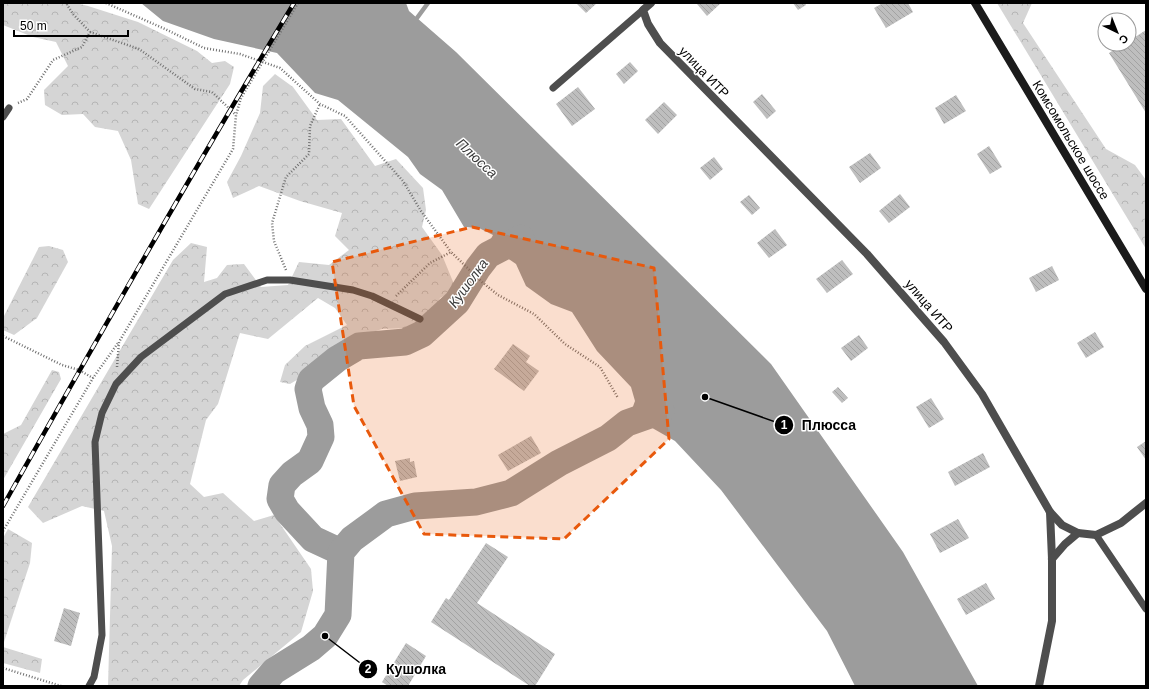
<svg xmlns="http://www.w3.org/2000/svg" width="1149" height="689" font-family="Arial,sans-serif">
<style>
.forest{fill:url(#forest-crowns)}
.water{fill:#9c9c9c}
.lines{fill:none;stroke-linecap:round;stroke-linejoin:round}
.stream{stroke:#9c9c9c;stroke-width:4.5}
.river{stroke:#9c9c9c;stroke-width:27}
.building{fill:url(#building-back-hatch)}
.path{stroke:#707070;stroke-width:2.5;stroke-dasharray:1 2;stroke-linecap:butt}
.service{stroke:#4e4e4e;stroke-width:7}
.minor{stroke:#4e4e4e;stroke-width:8}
.secondary{stroke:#1b1b1b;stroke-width:8}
.rail-casing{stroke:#000;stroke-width:4.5}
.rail{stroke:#fff;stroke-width:3;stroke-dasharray:9;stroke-linecap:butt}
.marked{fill:#e8590c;fill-opacity:0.2;stroke:#e8590c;stroke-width:3;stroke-dasharray:8 5;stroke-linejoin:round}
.labels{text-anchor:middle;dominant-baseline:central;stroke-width:3;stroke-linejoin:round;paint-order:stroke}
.street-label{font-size:13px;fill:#000;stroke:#fff}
.water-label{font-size:14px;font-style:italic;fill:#3d3d3d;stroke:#fff}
.leader{fill:none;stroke:#000;stroke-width:1.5}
.callout-dot{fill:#000;stroke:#fff;stroke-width:1.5}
.mark-label{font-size:12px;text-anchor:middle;font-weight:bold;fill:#fff}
.callout-label{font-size:14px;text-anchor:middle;font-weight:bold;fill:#000;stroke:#fff;stroke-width:3;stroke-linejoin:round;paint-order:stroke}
</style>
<defs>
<pattern id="forest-crowns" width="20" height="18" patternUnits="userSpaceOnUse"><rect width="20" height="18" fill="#d5d5d5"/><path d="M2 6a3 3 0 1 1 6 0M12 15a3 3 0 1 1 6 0" fill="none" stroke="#b5b5b5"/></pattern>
<pattern id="building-back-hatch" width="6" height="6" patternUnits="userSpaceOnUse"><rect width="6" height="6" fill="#bebebe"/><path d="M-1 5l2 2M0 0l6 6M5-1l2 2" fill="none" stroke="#a2a2a2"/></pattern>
</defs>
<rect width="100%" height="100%" fill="#fff"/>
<!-- forest -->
<g class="forest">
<polygon points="3,3 76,3 88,6 138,22 197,51 212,63 225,61 234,67 230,84 149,209 138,204 131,160 118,131 95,127 83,114 62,115 45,105 44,90 68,66 56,42 33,37 3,25"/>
<polygon points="997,3 1032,3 1023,23 1106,149 1135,165 1146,180 1146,249"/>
<polygon points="275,74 293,87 317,120 341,119 375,166 396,159 423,188 426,210 422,227 442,255 456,289 440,298 433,316 409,328 382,329 354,338 327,362 290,384 280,382 285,365 305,346 347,325 335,308 318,298 268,339 240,333 218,404 206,420 190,484 204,497 223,493 254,521 274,515 311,569 313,591 301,632 243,680 239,686 108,686 112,546 104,511 82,506 43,523 28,507 173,260 191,243 207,247 204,282 217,278 227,265 244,264 261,287 288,285 299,262 329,265 349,250 335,236 342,213 300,201 259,186 233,198 227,182 241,156 260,113 263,86"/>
<polygon points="49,246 63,250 68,262 37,318 14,335 3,330 3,318 39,247"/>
<polygon points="52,370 59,372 61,379 3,480 3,434 21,425"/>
<polygon points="8,529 32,543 30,563 3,645 3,538"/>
<polygon points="3,647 42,659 40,673 3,663"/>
</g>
<!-- water -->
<polygon class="water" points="141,3 406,3 409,11 456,52 771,364 903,552 978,686 855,686 827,631 721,490 675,441 647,425 627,423 635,401 631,387 597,351 572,312 551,304 526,286 516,264 503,255 488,255 487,246 493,235 479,228 464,227 442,190 420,174 408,157 338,100 315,93 277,53 214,39 163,21"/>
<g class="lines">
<!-- stream -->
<polyline class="stream" points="417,18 428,3"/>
<!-- river -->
<g class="river">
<polyline points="341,552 313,539 287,511 280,499 282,485 292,474 310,461 321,437 320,425 312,408 308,389 311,380 337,359 359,346 405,342 422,334 457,302 478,268 488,255 521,238"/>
<polyline points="261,686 274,671 311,648 325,636 338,615 341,552 352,539 386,514 415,506 476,502 511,493 559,463 608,438 627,423 661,411"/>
</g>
</g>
<!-- building -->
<g class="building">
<polygon points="576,3 597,3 586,13"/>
<polygon points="698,3 721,3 707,16 697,4"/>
<polygon points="793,3 805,3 806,5 798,10"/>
<polygon points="883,3 908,3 913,12 886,28 874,8"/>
<polygon points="1146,30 1146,113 1109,53 1123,44 1129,44 1129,41"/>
<polygon points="630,62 638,71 624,84 616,74"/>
<polygon points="578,87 595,109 572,126 556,104"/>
<polygon points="762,94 776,111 767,119 753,102"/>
<polygon points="956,95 966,111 944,124 935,108"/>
<polygon points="664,102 677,115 658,134 645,120"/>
<polygon points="989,146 1002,167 990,174 977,154"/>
<polygon points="870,153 881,168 860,183 849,167"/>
<polygon points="714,157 723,169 710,180 700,168"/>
<polygon points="900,194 910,207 889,223 879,211"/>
<polygon points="749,195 760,208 752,215 740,202"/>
<polygon points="775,229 787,245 769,258 757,243"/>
<polygon points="842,260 853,274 827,293 816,279"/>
<polygon points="1052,266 1059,280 1036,292 1029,278"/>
<polygon points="1095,332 1104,347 1086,358 1077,343"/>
<polygon points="859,335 868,348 851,361 841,348"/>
<polygon points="513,344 530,356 526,362 539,371 524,391 494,369"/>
<polygon points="838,387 848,398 842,403 832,392"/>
<polygon points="931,398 944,419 929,428 916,407"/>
<polygon points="531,436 541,453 508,471 498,455"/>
<polygon points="1146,441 1146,460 1137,447"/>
<polygon points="983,453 990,467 955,486 948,472"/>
<polygon points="410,458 410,462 414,461 417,477 400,481 395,461"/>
<polygon points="958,519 969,538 940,553 930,534"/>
<polygon points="486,543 508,557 477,603 555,654 535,686 530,686 431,622 446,598 449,600"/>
<polygon points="986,583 995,599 966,615 957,599"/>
<polygon points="64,608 80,613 71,646 54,641"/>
<polygon points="406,643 426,656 408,686 388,686 382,682"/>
</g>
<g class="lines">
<!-- path -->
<g class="path">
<polyline points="106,3 165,29 204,48 240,54 280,68 320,104 345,116 403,181 421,211 451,252"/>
<polyline points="90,32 139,49 195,89 212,92 236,115"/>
<polyline points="18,103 27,99 53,60 82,47 90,32 73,14 66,3"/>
<polyline points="286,270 274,241 272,223 286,177 309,154 310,126 320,104"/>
<polyline points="396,296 430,263 451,252 482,282 498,295 534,314 565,344 600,367 618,398"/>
<polyline points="3,336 62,365 79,370 93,378"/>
<polyline points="117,367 119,342 233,149 236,115 241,98 298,3"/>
<polyline points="3,531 93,378 118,343"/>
<polyline points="3,668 61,686"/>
</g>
<!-- service -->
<g class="service">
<polyline points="553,88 643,10"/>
<polyline points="3,117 9,108"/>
<polyline points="1096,535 1146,609"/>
<polyline points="89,686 94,677 102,635 95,442 102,413 116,384 141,357 225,294 267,280 290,280 353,290 372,296 420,319"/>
</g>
<!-- minor -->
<g class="minor">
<polyline points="651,3 643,10 648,24 660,43 867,254 944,342 982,394 1050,512 1052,559 1052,621 1039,686"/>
<polyline points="1050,512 1062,525 1078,533"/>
<polyline points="1052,559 1065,544 1078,533 1096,535 1121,523 1146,503"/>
</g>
<!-- secondary -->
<polyline class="secondary" points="975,3 1146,289"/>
<defs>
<path id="rail" d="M3,506C98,337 194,169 294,3"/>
</defs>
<!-- rail casing -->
<use href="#rail" class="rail-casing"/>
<!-- rail -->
<use href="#rail" class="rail"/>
</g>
<!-- marked area -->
<path class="marked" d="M472,227L654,268L669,439L564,539L424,534L354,406L332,262Z"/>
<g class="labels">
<!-- street labels -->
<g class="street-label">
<text transform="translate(704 72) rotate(46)">улица ИТР</text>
<text transform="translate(1071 140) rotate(59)">Комсомольское шоссе</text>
<text transform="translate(929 306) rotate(49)">улица ИТР</text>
</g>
<!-- water labels -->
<g class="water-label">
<text transform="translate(477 158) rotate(43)">Плюсса</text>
<text transform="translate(468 283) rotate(-54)">Кушолка</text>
</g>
</g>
<!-- callouts -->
<path class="leader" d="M705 397L784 425M325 636L368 669"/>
<g class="callout-dot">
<circle cx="705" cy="397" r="4"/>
<circle cx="325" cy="636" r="4"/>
<circle cx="784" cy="425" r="10"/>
<circle cx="368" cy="669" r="10"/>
</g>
<g class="mark-label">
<text x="784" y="429">1</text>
<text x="368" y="673">2</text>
</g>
<g class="callout-label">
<text x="829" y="430">Плюсса</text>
<text x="416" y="674">Кушолка</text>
</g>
<!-- border -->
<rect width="1149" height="689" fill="none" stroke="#000000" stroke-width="8"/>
<!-- north arrow -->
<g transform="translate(1117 32) rotate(137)"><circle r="19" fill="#ffffff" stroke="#999999"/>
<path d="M0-3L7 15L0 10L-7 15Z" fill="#000000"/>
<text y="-6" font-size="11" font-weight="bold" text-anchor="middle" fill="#000000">С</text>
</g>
<!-- scale -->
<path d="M14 30v6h114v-6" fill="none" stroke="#000000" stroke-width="2"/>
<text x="20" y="30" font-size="12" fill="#000000" stroke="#ffffff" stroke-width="3" paint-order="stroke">50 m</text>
</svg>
